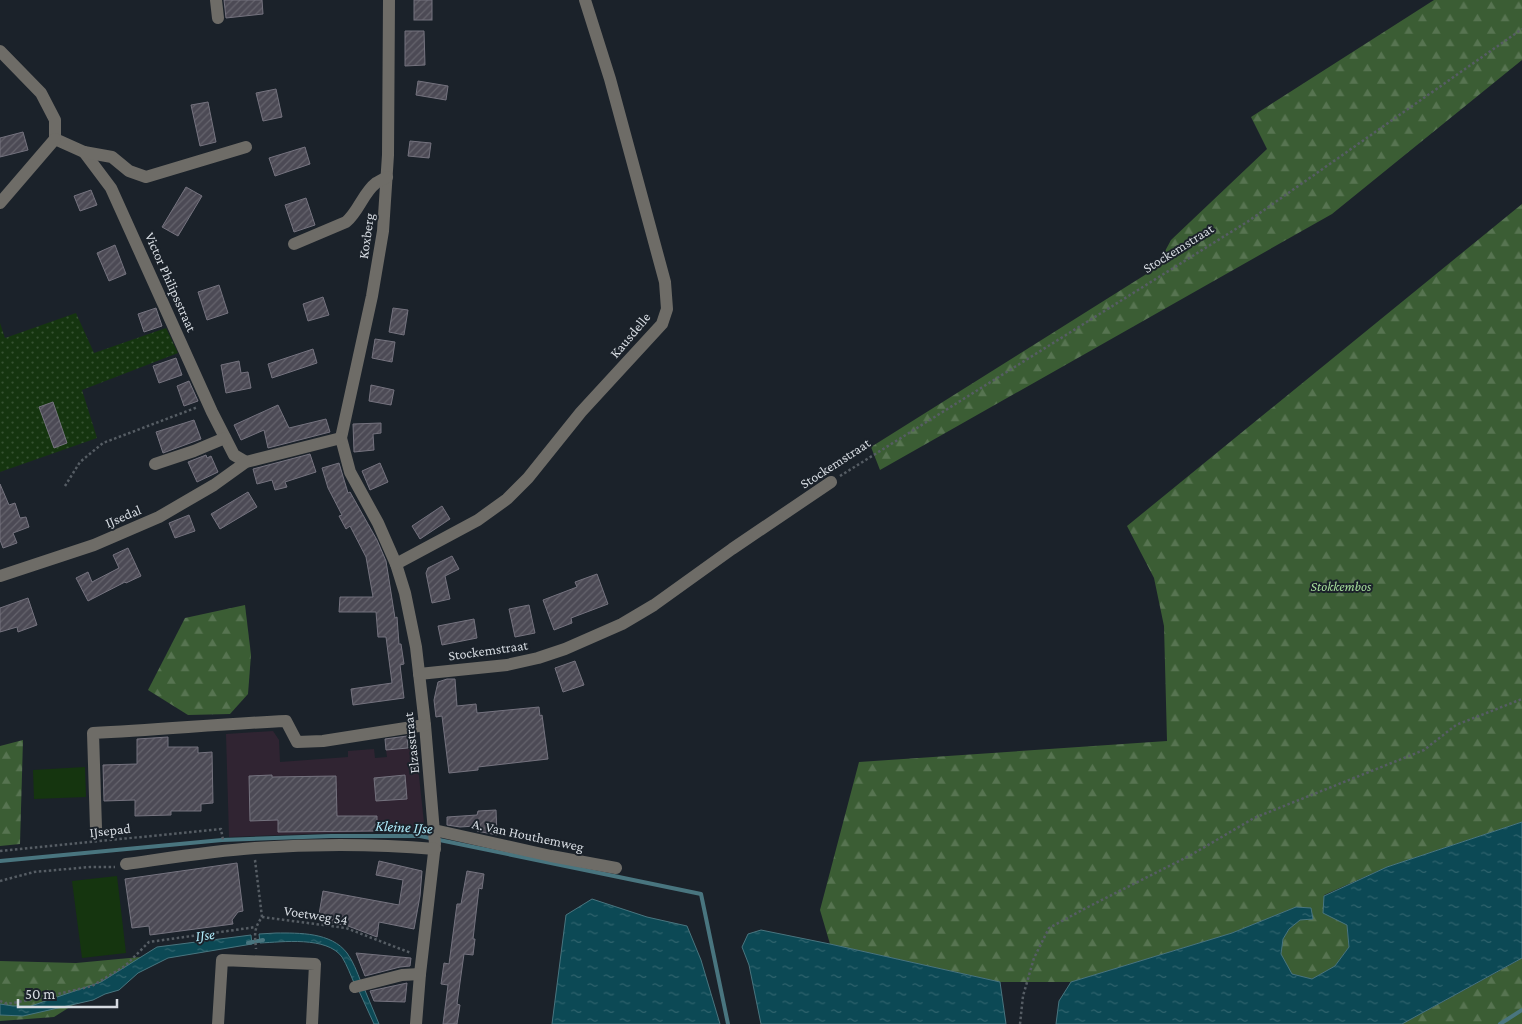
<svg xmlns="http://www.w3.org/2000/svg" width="1522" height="1024" font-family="'Crimson Pro',serif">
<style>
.education{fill:#302432}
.green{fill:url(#green-dots)}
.forest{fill:url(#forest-firs)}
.pitch{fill:#15350f}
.water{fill:url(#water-ripples);stroke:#49757f}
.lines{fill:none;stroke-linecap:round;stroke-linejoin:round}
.stream{stroke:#49757f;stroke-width:4}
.building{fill:url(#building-hatch);stroke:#75737f}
.path{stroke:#565d64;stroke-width:2.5;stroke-dasharray:2.5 2.5;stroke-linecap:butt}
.minor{stroke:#6e6c67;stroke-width:12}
.labels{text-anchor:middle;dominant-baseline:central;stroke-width:4;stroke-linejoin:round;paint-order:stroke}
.street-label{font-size:14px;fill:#d6dbe1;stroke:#1b222a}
.park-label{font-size:14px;font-style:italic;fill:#a5dc9a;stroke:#1b222a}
.water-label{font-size:15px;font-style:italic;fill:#afebfa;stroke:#1b222a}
</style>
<defs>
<pattern id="green-dots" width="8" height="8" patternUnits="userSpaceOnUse" patternTransform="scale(1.25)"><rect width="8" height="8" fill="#15350f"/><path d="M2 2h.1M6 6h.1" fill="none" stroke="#365232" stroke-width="1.8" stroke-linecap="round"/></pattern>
<pattern id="forest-firs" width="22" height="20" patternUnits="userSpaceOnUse" patternTransform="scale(1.25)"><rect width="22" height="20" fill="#3b5d34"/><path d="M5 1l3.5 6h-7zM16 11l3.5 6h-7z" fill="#577451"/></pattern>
<pattern id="water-ripples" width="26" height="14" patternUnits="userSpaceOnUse" patternTransform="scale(1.25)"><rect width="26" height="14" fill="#0c4955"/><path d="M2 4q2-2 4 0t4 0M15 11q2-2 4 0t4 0" fill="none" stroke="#2f636d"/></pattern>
<pattern id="building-hatch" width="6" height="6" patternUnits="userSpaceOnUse" patternTransform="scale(1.25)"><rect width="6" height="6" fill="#4c4a55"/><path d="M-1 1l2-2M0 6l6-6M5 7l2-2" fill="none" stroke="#65646d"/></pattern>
</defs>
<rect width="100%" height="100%" fill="#1b222a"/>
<!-- education -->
<polygon class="education" points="273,731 279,740 280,762 348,757 348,751 374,749 375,758 387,757 386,750 416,748 425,832 416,830 229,837 226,734"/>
<!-- green -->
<polygon class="green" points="76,313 94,353 166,328 178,353 82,390 97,438 0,472 0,323 5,338"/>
<!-- forest -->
<g class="forest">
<polygon points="1434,0 1522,0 1522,60 1332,214 880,470 871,447 1156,268 1171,240 1267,149 1251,117"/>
<path d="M1522,204V822L1387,867L1324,895L1347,925L1349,947L1335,966L1312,979L1292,974C1289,968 1282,960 1281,953C1279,938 1289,928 1300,920L1296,907L1232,933L1071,982H1000L830,944L820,910L859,762L1167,741L1164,626L1154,578L1127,526Z"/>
<polygon points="245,605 251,655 248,694 230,714 188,715 148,690 185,618"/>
<polygon points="23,740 20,844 0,846 0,746"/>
<polygon points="151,956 54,1017 0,1021 0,961 76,963"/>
<polygon points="1522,958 1522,1024 1402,1024 1510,965"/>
</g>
<!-- pitch -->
<g class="pitch">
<polygon points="85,767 86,797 34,799 33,770"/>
<polygon points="117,876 126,953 82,958 72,881"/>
</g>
<!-- water -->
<g class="water">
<polygon points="1522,822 1522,958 1402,1024 1056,1024 1059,1001 1071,982 1232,933 1296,907 1311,908 1313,919 1300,920 1289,929 1283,939 1281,954 1292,974 1312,979 1335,966 1349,947 1347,925 1323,913 1324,896 1387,867"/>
<polygon points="592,899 647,917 687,926 701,960 720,1024 552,1024 566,915"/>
<polygon points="761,930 830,944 1000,982 1006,1024 761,1024 749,965 742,947 748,934"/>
<path d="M276,933C299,933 331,932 347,953C353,961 357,972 361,982L355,985C351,976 347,965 342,957C327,936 282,942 260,943L259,934Z"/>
<polygon points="251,935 252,944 168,958 138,973 119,990 105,994 93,1000 23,1016 0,1015 0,1004 13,1006 31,1006 101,982 157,947"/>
<polygon points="364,988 379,1024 374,1024 359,991"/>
</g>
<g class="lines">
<!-- stream -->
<g class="stream">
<polyline points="0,861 222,840 331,836 420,836 701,894 728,1024"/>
<polyline points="248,943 263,940"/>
<polyline points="1500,1024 1522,1010"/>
</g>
</g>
<!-- building -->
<g class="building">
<polygon points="224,0 262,0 263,14 226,18"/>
<rect x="414" y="0" width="18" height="20"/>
<polygon points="405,31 424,31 425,65 405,66"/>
<polygon points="418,81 448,86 446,100 416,95"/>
<polygon points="276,89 282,117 263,121 256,93"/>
<polygon points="208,102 216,142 200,146 191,105"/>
<polygon points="23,132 28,150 0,157 0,138"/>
<polygon points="410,141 431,143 429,158 408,156"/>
<polygon points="305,147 310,164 275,176 269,158"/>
<polygon points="186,187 202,196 178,236 162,227"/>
<polygon points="91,190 97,205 80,211 74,196"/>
<polygon points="306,198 315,225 294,232 285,205"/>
<polygon points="115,245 126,274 109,281 97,253"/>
<polygon points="219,285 228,313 207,320 198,292"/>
<polygon points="323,297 329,315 308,321 303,304"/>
<polygon points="156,308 162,326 144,332 138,314"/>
<polygon points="393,308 408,310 404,335 389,332"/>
<polygon points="375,339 395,342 392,362 372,358"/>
<polygon points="313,349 317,363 272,378 268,364"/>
<polygon points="176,358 182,375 159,383 153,366"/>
<polygon points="239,361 241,373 248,372 251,388 226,393 221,365"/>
<polygon points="189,381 198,401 184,406 177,386"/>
<polygon points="371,385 394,390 391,405 369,401"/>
<polygon points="53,402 67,443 54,448 39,407"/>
<polygon points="278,405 289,428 326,419 330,432 268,448 264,430 241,440 234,425"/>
<polygon points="194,420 201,439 163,453 156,432"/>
<polygon points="381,423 381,433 373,434 374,450 354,452 353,424"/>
<polygon points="310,454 316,472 285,482 287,487 275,490 272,480 257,484 253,469"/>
<polygon points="206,455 207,458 211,456 218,472 197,482 188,462"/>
<polygon points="339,463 348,493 350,492 377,540 386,561 395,618 397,617 399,644 401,644 404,664 400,665 404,698 353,705 351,689 392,683 386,637 378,637 376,612 339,612 340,597 373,597 366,557 350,526 346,529 339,516 342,515 328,488 322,468"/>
<polygon points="380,463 388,482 370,490 362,471"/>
<polygon points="0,484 9,505 15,503 20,518 26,517 29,527 13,533 17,543 3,548 0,540"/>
<polygon points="248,492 257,507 220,529 211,514"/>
<polygon points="442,506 450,519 420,539 412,526"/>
<polygon points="189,515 195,531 175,538 169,523"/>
<polygon points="128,548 141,576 126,583 125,582 88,601 76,578 88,572 92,582 119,568 113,555"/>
<polygon points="452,556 459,569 445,576 450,599 432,603 426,573 428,568"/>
<polygon points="597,574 608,604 571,618 572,623 554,630 543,600 577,587 575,582"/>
<polygon points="28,598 37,625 18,632 17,627 0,632 0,608"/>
<polygon points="529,605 535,633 515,637 509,609"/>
<polygon points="474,619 477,638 442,645 438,626"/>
<polygon points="575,661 584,685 563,692 555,668"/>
<polygon points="447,679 455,679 457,706 476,704 477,713 539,707 540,716 542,715 548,759 478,767 478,770 449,773 442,716 436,717 434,700 438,682"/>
<polygon points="407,736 408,748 386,750 385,739"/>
<polygon points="168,737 168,747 198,747 198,753 212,752 213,803 201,804 201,811 171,811 171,815 135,816 135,800 104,801 103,765 137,764 137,739"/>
<polygon points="272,775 272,777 336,776 337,816 377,816 377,831 278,832 278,820 250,821 249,776"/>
<polygon points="405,775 407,799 376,801 374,778"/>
<polygon points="496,810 497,835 477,831 475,826 460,827 447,825 447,817 477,815 478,811"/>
<polygon points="379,861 422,871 420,896 414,929 379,922 377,937 348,926 318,920 323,891 399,905 403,880 376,875"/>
<polygon points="237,863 243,911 238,912 232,920 233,924 150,935 149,926 132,928 125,879"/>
<polygon points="467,871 484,874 482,889 479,888 473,939 475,939 473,955 464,954 457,1004 460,1005 457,1024 443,1024 448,985 441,984 444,963 449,964 457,904 461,904"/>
<polygon points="356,953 411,958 410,966 400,967 365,976"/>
<polygon points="407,983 405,1002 374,1001 370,991"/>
</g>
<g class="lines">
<!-- path -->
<g class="path">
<polyline points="840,476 1247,222 1522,29"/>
<polyline points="65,486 80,462 103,443 198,407"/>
<polyline points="0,851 221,829 223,840"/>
<path d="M255,860L262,917C253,930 255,935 256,949"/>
<polyline points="0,881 34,872 90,867 115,867"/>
<polyline points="262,917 346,928 411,953"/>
<polyline points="0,1001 7,1004 45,997 92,986 125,966 149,942 256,927"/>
<polyline points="1020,1024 1023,996 1034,958 1049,928 1086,908 1191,855 1254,818 1424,750 1456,725 1522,699"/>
</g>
<!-- minor -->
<g class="minor">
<polyline points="216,0 218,18"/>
<polyline points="389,0 388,155 383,231 372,296 341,438 350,472 378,523 396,564 405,593 416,647 425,725 435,844 420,974 416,1024"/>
<polyline points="0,51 41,93 55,120 55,139"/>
<polyline points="55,139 84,152 111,188 212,412 234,455 246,462"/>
<polyline points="84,152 112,157 129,171 146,177 246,147"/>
<polyline points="0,203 55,139"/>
<path d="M294,244L346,222C359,211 363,193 376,183C379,181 383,179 387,177"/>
<polyline points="155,464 194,451 225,438"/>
<polyline points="396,564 478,520 507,499 528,478 581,412 662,324 667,309 665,282 610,79 585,0"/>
<polyline points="0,576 94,545 159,517 214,485 246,462 341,438"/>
<polyline points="419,674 507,665 538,658 565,649 622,624 654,605 732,549 831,482"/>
<path d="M96,828L93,733C157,730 221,724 286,721L297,742L323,741L425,725"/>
<polyline points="434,830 551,856 616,868"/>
<path d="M126,864C169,858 212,851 255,848C315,844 375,844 435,849"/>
<polyline points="355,987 402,975 420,974"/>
<polyline points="218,1024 222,960 315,964 312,1024"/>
</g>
</g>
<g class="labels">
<!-- street labels -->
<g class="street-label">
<text transform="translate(366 236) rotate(-82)">Koxberg</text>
<text transform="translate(1178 248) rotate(-32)">Stockemstraat</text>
<text transform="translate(171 282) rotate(66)">Victor Philipsstraat</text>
<text transform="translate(630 335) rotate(-50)">Kausdelle</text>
<text transform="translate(835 463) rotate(-33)">Stockemstraat</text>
<text transform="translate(123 516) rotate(-23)">IJsedal</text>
<text transform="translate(488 650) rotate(-8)">Stockemstraat</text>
<text transform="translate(411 743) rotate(-96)">Elzasstraat</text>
<text transform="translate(110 830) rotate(-6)">IJsepad</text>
<text transform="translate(528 835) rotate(12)">A. Van Houthemweg</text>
<text transform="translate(316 915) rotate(9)">Voetweg 54</text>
</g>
<!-- park labels -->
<g class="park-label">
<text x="1341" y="586">Stokkembos</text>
</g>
<!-- water labels -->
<g class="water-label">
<text transform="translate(404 827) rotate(3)">Kleine IJse</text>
<text transform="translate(205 935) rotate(-7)">IJse</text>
</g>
</g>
<!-- scale -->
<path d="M18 999v8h99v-8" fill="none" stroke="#d6dbe1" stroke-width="2.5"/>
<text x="25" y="999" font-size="15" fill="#d6dbe1" stroke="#1b222a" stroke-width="4" paint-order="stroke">50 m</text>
</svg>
